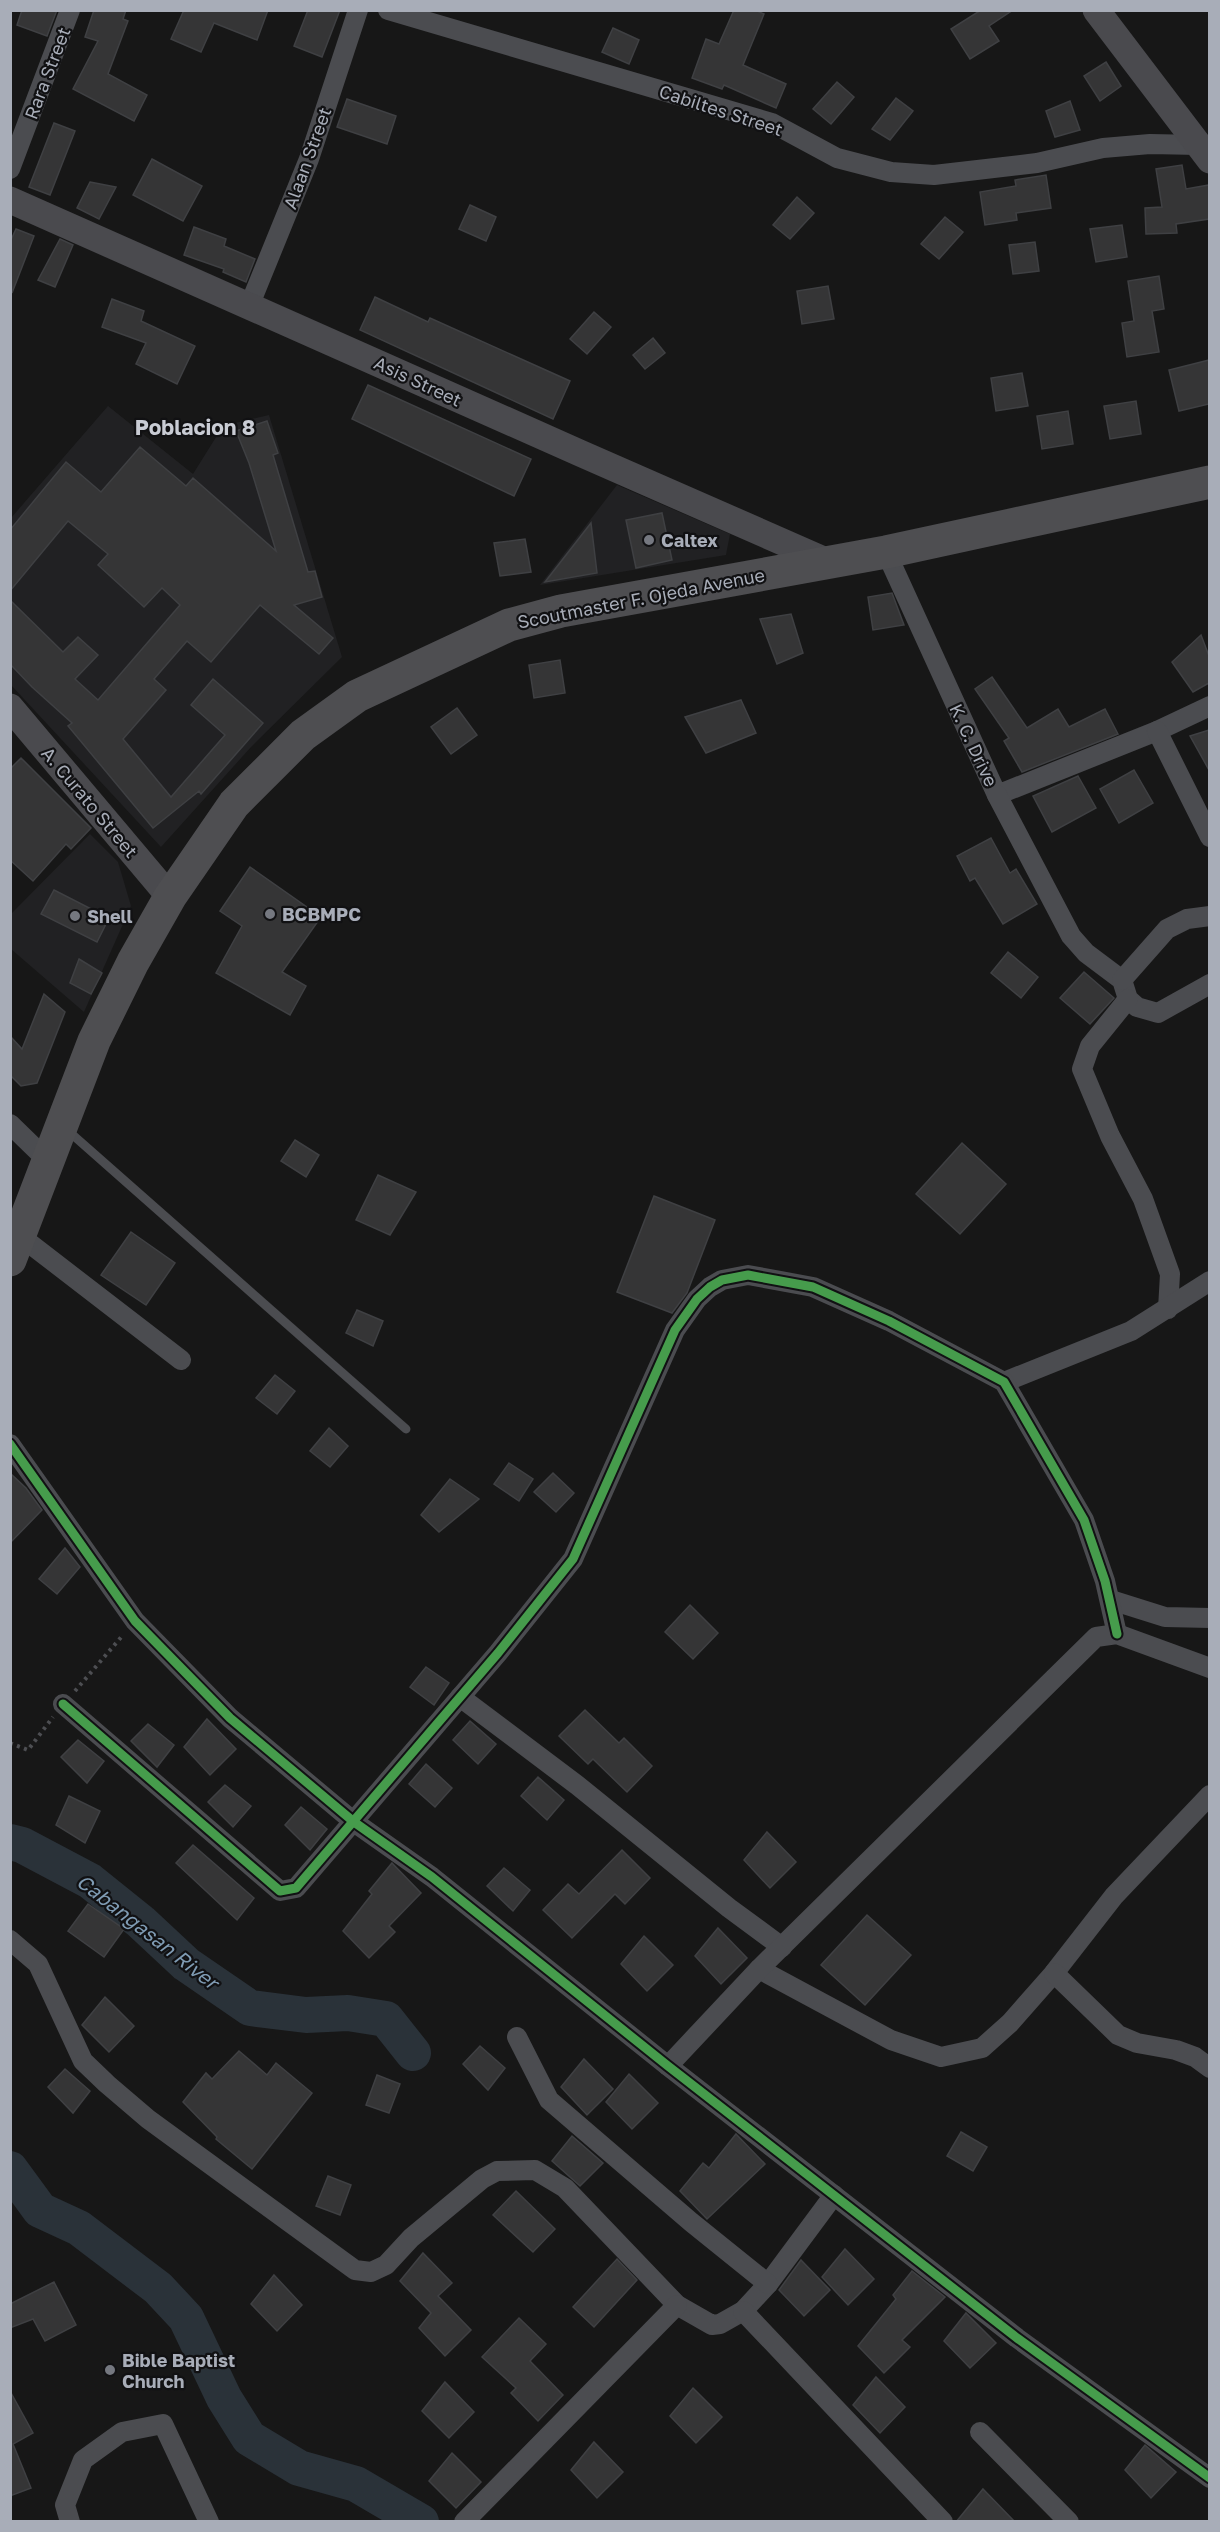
<svg xmlns="http://www.w3.org/2000/svg" width="1220" height="2532" font-family="'Golos Text',sans-serif">
<style>
.built{fill:#212123}
.lines{fill:none;stroke-linecap:round;stroke-linejoin:round}
.river{stroke:#2a3239;stroke-width:36}
.building{fill:#353536;stroke:#3f4043;stroke-width:1.5}
.path{stroke:#4d4e52;stroke-width:4;stroke-dasharray:3 4.5;stroke-linecap:butt}
.lane{stroke:#4b4c50;stroke-width:9}
.street{stroke:#4b4c50;stroke-width:20}
.secondary{stroke:#4a4a4e;stroke-width:27}
.highway{stroke:#4e4e51;stroke-width:33}
.cycleway-casing{stroke:#111113;stroke-width:13}
.cycleway{stroke:#469c4c;stroke-width:9}
.poi-dot{fill:#757880;stroke:#111113;stroke-width:2}
.labels{text-anchor:middle;dominant-baseline:central;stroke-width:4.5;stroke-linejoin:round;paint-order:stroke}
.street-label{font-size:18px;fill:#a8adb8;stroke:#111113}
.poi-label{font-size:18px;font-weight:bold;fill:#a8adb8;stroke:#111113;text-anchor:start}
.water-label{font-size:20px;font-style:italic;fill:#7f9bb3;stroke:#111113}
.quarter-label{font-size:21px;font-weight:bold;fill:#c9ccd4;stroke:#111113}
</style>
<rect width="100%" height="100%" fill="#171717"/>
<!-- built -->
<g class="built">
<polygon points="108,406 193,474 223,426 269,415 342,657 251,747 161,847 11,685 11,518"/>
<polygon points="617,485 730,534 726,555 540,585"/>
<polygon points="90,834 118,862 131,906 84,1012 11,949 11,914"/>
</g>
<g class="lines">
<!-- river -->
<g class="river">
<polyline points="10,1842 22,1845 90,1881 141,1922 186,1964 250,2008 306,2015 348,2013 386,2019 413,2053"/>
<polyline points="10,2169 40,2210 79,2228 158,2288 186,2318 224,2398 249,2438 299,2468 356,2484 421,2522"/>
</g>
</g>
<!-- building -->
<g class="building">
<polygon points="22,10 57,10 47,36 17,25"/>
<polygon points="94,10 126,10 123,19 128,21 108,74 147,95 134,121 73,89 98,41 85,37"/>
<polygon points="184,10 268,10 257,40 214,23 201,52 171,39"/>
<polygon points="308,10 340,10 322,57 294,46"/>
<polygon points="734,10 755,10 764,14 743,65 786,84 776,108 724,85 722,89 692,78 706,39 719,44"/>
<polygon points="981,10 1013,10 989,26 999,41 970,59 951,29"/>
<polygon points="613,28 639,40 629,64 602,52"/>
<polygon points="1106,62 1121,86 1100,101 1084,76"/>
<polygon points="837,82 854,97 831,124 813,109"/>
<polygon points="896,98 913,111 890,140 872,129"/>
<polygon points="347,99 396,116 387,144 337,127"/>
<polygon points="1070,101 1080,130 1055,137 1046,111"/>
<polygon points="54,123 75,131 50,195 29,187"/>
<polygon points="152,159 202,186 183,221 133,195"/>
<polygon points="1182,165 1186,189 1209,185 1209,219 1176,224 1177,233 1146,234 1145,208 1162,207 1156,169"/>
<polygon points="1046,175 1051,208 1016,213 1017,220 985,225 980,192 1016,186 1015,180"/>
<polygon points="90,182 116,187 99,219 77,208"/>
<polygon points="797,197 814,213 790,239 773,225"/>
<polygon points="470,205 496,217 486,241 459,229"/>
<polygon points="945,217 963,232 939,259 921,244"/>
<polygon points="1122,225 1127,257 1096,262 1090,229"/>
<polygon points="194,227 226,239 224,246 255,259 246,282 223,272 224,269 184,255"/>
<polygon points="16,229 34,236 12,293 10,242"/>
<polygon points="60,239 73,245 55,287 38,280"/>
<polygon points="1035,242 1039,271 1013,274 1009,245"/>
<polygon points="1159,276 1164,309 1152,311 1159,352 1127,357 1122,323 1134,321 1128,281"/>
<polygon points="828,286 834,319 802,324 797,291"/>
<polygon points="375,297 428,322 430,318 570,381 553,419 360,330"/>
<polygon points="112,299 144,311 141,321 195,346 177,384 136,364 146,343 102,327"/>
<polygon points="594,312 611,327 587,354 570,339"/>
<polygon points="653,338 665,353 645,369 633,355"/>
<polygon points="1209,360 1209,404 1179,411 1169,370"/>
<polygon points="1022,373 1028,406 996,411 991,378"/>
<polygon points="368,385 531,459 514,496 352,419"/>
<polygon points="1136,401 1141,434 1110,439 1104,406"/>
<polygon points="1068,411 1073,444 1042,449 1037,416"/>
<polygon points="267,421 278,453 273,455 308,572 315,571 322,597 294,605 333,638 319,654 260,605 211,662 187,641 154,679 166,690 123,739 171,797 225,735 191,705 213,679 263,723 201,794 199,791 153,828 68,726 72,723 32,687 10,664 10,600 63,652 78,637 98,655 75,679 98,700 180,605 162,588 144,607 98,565 108,554 68,521 10,591 10,530 66,462 101,492 140,447 186,486 193,478 276,551 249,463 236,431"/>
<polygon points="662,513 672,560 636,568 626,520"/>
<polygon points="591,523 597,573 545,582"/>
<polygon points="525,539 531,572 500,576 494,543"/>
<polygon points="892,593 904,625 873,630 868,597"/>
<polygon points="791,614 803,653 777,664 760,619"/>
<polygon points="1201,635 1209,656 1209,683 1193,692 1172,662"/>
<polygon points="560,660 565,693 534,698 529,665"/>
<polygon points="992,677 1027,728 1058,709 1069,727 1105,709 1118,734 1022,772 1004,741 1009,738 975,689"/>
<polygon points="741,700 756,733 706,753 685,717"/>
<polygon points="457,708 477,735 451,754 431,727"/>
<polygon points="1209,730 1209,770 1190,736"/>
<polygon points="21,758 91,828 71,849 66,844 33,881 10,860 10,769"/>
<polygon points="1134,770 1153,803 1119,823 1100,789"/>
<polygon points="1078,776 1096,808 1052,832 1033,796"/>
<polygon points="991,838 1010,873 1016,869 1037,904 1003,924 975,878 970,881 957,856"/>
<polygon points="250,867 321,917 282,972 306,986 290,1015 216,973 242,926 220,911"/>
<polygon points="54,890 109,918 97,942 41,914"/>
<polygon points="1008,952 1038,977 1021,998 991,973"/>
<polygon points="79,959 102,973 91,994 70,983"/>
<polygon points="1084,972 1114,998 1090,1024 1060,998"/>
<polygon points="44,994 65,1012 37,1083 21,1086 10,1075 10,1036 22,1049"/>
<polygon points="295,1140 319,1155 306,1177 281,1161"/>
<polygon points="962,1143 1006,1184 960,1234 916,1194"/>
<polygon points="378,1175 416,1192 390,1235 356,1220"/>
<polygon points="654,1196 715,1220 687,1293 672,1313 617,1292"/>
<polygon points="131,1232 175,1263 146,1305 101,1275"/>
<polygon points="357,1310 383,1321 373,1346 346,1333"/>
<polygon points="275,1375 295,1391 277,1414 256,1398"/>
<polygon points="329,1428 348,1446 330,1467 310,1451"/>
<polygon points="509,1463 533,1479 519,1501 494,1484"/>
<polygon points="10,1473 26,1488 42,1510 10,1543"/>
<polygon points="553,1473 574,1493 556,1512 534,1492"/>
<polygon points="450,1479 479,1499 439,1532 421,1515"/>
<polygon points="65,1548 80,1567 57,1594 39,1579"/>
<polygon points="690,1605 718,1633 693,1659 665,1632"/>
<polygon points="426,1667 449,1683 434,1705 410,1687"/>
<polygon points="585,1710 619,1743 624,1738 652,1766 627,1792 593,1759 588,1764 559,1736"/>
<polygon points="207,1719 236,1749 210,1775 184,1747"/>
<polygon points="470,1721 496,1744 478,1764 453,1740"/>
<polygon points="148,1724 174,1745 157,1767 131,1741"/>
<polygon points="78,1740 104,1761 87,1783 61,1757"/>
<polygon points="426,1764 452,1788 435,1807 409,1784"/>
<polygon points="538,1777 564,1800 547,1820 521,1796"/>
<polygon points="225,1785 251,1806 233,1827 208,1802"/>
<polygon points="69,1796 100,1811 85,1843 56,1825"/>
<polygon points="301,1807 327,1829 310,1850 285,1825"/>
<polygon points="767,1832 796,1862 770,1888 744,1860"/>
<polygon points="193,1845 254,1898 237,1920 176,1863"/>
<polygon points="622,1850 650,1878 625,1904 615,1894 572,1938 543,1910 568,1884 579,1894"/>
<polygon points="392,1863 421,1893 389,1926 395,1932 369,1958 343,1931 372,1894 369,1891"/>
<polygon points="504,1868 530,1890 513,1911 487,1886"/>
<polygon points="88,1904 124,1929 104,1957 68,1931"/>
<polygon points="867,1915 911,1955 865,2005 821,1965"/>
<polygon points="718,1928 747,1958 721,1984 695,1956"/>
<polygon points="644,1936 673,1965 647,1991 621,1964"/>
<polygon points="105,1997 134,2026 109,2052 82,2025"/>
<polygon points="480,2046 505,2068 488,2090 463,2064"/>
<polygon points="239,2051 267,2075 276,2063 312,2093 252,2169 216,2139 217,2137 183,2102 206,2073 212,2079"/>
<polygon points="584,2059 613,2089 587,2115 561,2087"/>
<polygon points="65,2069 90,2091 73,2113 48,2087"/>
<polygon points="629,2074 658,2103 632,2129 606,2102"/>
<polygon points="377,2075 400,2084 389,2113 366,2105"/>
<polygon points="961,2132 987,2147 973,2171 947,2156"/>
<polygon points="736,2134 765,2164 707,2219 680,2191 703,2163 709,2168"/>
<polygon points="572,2136 603,2163 580,2186 552,2161"/>
<polygon points="328,2176 351,2185 340,2215 316,2206"/>
<polygon points="516,2191 555,2229 533,2252 493,2215"/>
<polygon points="845,2249 874,2279 848,2305 822,2277"/>
<polygon points="423,2253 452,2283 438,2296 471,2330 445,2356 419,2328 431,2313 400,2281"/>
<polygon points="617,2259 637,2280 594,2327 573,2307"/>
<polygon points="801,2260 830,2290 804,2316 779,2290"/>
<polygon points="912,2271 945,2297 902,2340 910,2347 884,2373 858,2346 896,2299 893,2295"/>
<polygon points="274,2275 302,2305 277,2331 251,2304"/>
<polygon points="54,2282 76,2325 45,2341 33,2319 10,2328 10,2304"/>
<polygon points="966,2313 996,2343 970,2368 944,2341"/>
<polygon points="519,2318 546,2344 530,2361 563,2395 538,2421 511,2393 516,2388 482,2357"/>
<polygon points="876,2377 905,2407 880,2433 853,2405"/>
<polygon points="445,2382 474,2412 449,2438 422,2411"/>
<polygon points="693,2388 722,2417 696,2443 670,2416"/>
<polygon points="10,2391 33,2433 13,2444 31,2488 10,2496"/>
<polygon points="594,2442 623,2472 597,2498 571,2470"/>
<polygon points="1145,2445 1176,2472 1151,2498 1125,2470"/>
<polygon points="452,2453 481,2482 456,2508 429,2481"/>
<polygon points="983,2489 1015,2522 956,2522"/>
</g>
<g class="lines">
<!-- path -->
<g class="path">
<polyline points="75,1691 123,1635"/>
<polyline points="10,1743 28,1750 53,1717"/>
</g>
<!-- lane -->
<polyline class="lane" points="66,1129 406,1429"/>
<!-- street -->
<g class="street">
<polyline points="388,10 772,123 837,158 891,172 934,175 1037,163 1103,148 1150,144 1199,145"/>
<polyline points="10,169 70,10"/>
<polyline points="250,304 309,159 358,10"/>
<polyline points="886,552 997,795 1157,731 1210,706"/>
<polyline points="1157,731 1210,837"/>
<polyline points="997,795 1071,936 1086,953 1122,980 1128,999 1137,1007 1158,1013 1210,984"/>
<polyline points="1122,980 1167,929 1187,919 1210,916"/>
<polyline points="1128,999 1090,1046 1082,1069 1110,1136 1143,1199 1170,1274 1168,1309"/>
<polyline points="10,1124 48,1161"/>
<polyline points="20,1236 181,1360"/>
<polyline points="1004,1382 1131,1331 1210,1281"/>
<polyline points="10,1444 135,1621 230,1718 354,1822 432,1877 668,2066 1017,2338 1210,2478"/>
<polyline points="1111,1600 1165,1617 1210,1618"/>
<polyline points="460,1697 577,1785 729,1908 782,1947"/>
<polyline points="63,1704 280,1891 296,1888 498,1653 573,1559 675,1330 697,1299 710,1287 722,1280 748,1275 813,1287 889,1321 1004,1382 1084,1520 1105,1581 1117,1634"/>
<polyline points="10,1940 38,1964 83,2061 107,2084 148,2119 355,2270 371,2272 386,2265 411,2238 482,2179 497,2171 535,2170 565,2188 677,2305 712,2325 720,2324 743,2311 768,2284 834,2195"/>
<polyline points="759,1969 891,2040 941,2057 982,2048 1010,2023 1054,1973 1114,1896 1210,1795"/>
<polyline points="1054,1973 1118,2035 1137,2043 1176,2050 1195,2057 1210,2068"/>
<polyline points="517,2037 549,2100 691,2222 768,2284"/>
<polyline points="668,2066 759,1969 1096,1637 1117,1634 1210,1668"/>
<polyline points="743,2311 943,2522"/>
<polyline points="980,2432 1069,2522"/>
<polyline points="70,2522 65,2505 83,2460 122,2432 163,2424 209,2522"/>
<polyline points="464,2522 677,2305"/>
</g>
<!-- secondary -->
<g class="secondary">
<polyline points="1096,10 1210,160"/>
<path d="M10,200C283,319 553,443 826,561"/>
<polyline points="10,707 170,897"/>
</g>
<!-- highway -->
<polyline class="highway" points="10,1260 94,1041 133,962 170,897 234,804 303,735 357,696 509,625 561,611 886,552 1210,482"/>
<defs>
<g id="cycleway">
<polyline points="10,1444 135,1621 230,1718 354,1822 432,1877 668,2066 1017,2338 1210,2478"/>
<polyline points="63,1704 280,1891 296,1888 498,1653 573,1559 675,1330 697,1299 710,1287 722,1280 748,1275 813,1287 889,1321 1004,1382 1084,1520 1105,1581 1117,1634"/>
</g>
</defs>
<!-- cycleway casing -->
<use href="#cycleway" class="cycleway-casing"/>
<!-- cycleway -->
<use href="#cycleway" class="cycleway"/>
</g>
<!-- markers -->
<g class="poi-dot">
<circle cx="649" cy="540" r="6"/>
<circle cx="270" cy="914" r="6"/>
<circle cx="75" cy="916" r="6"/>
<circle cx="110" cy="2370" r="6"/>
</g>
<g class="labels">
<!-- street labels -->
<g class="street-label">
<text transform="translate(47 73) rotate(-69)">Rara Street</text>
<text transform="translate(721 110) rotate(18)">Cabiltes Street</text>
<text transform="translate(307 158) rotate(-70)">Alaan Street</text>
<text transform="translate(418 381) rotate(25)">Asis Street</text>
<text transform="translate(641 598) rotate(-11)">Scoutmaster F. Ojeda Avenue</text>
<text transform="translate(974 745) rotate(65)">K. C. Drive</text>
<text transform="translate(90 802) rotate(50)">A. Curato Street</text>
</g>
<!-- poi labels -->
<g class="poi-label">
<text x="661" y="540">Caltex</text>
<text x="282" y="914">BCBMPC</text>
<text x="87" y="916">Shell</text>
<text x="122" y="2360">Bible Baptist<tspan x="122" dy="21">Church</tspan></text>
</g>
<!-- water labels -->
<g class="water-label">
<text transform="translate(148 1931) rotate(38)">Cabangasan River</text>
</g>
<!-- quarter labels -->
<g class="quarter-label">
<text x="195" y="427">Poblacion 8</text>
</g>
</g>
<!-- border -->
<rect width="1220" height="2532" fill="none" stroke="#a8adb8" stroke-width="24"/>
</svg>
